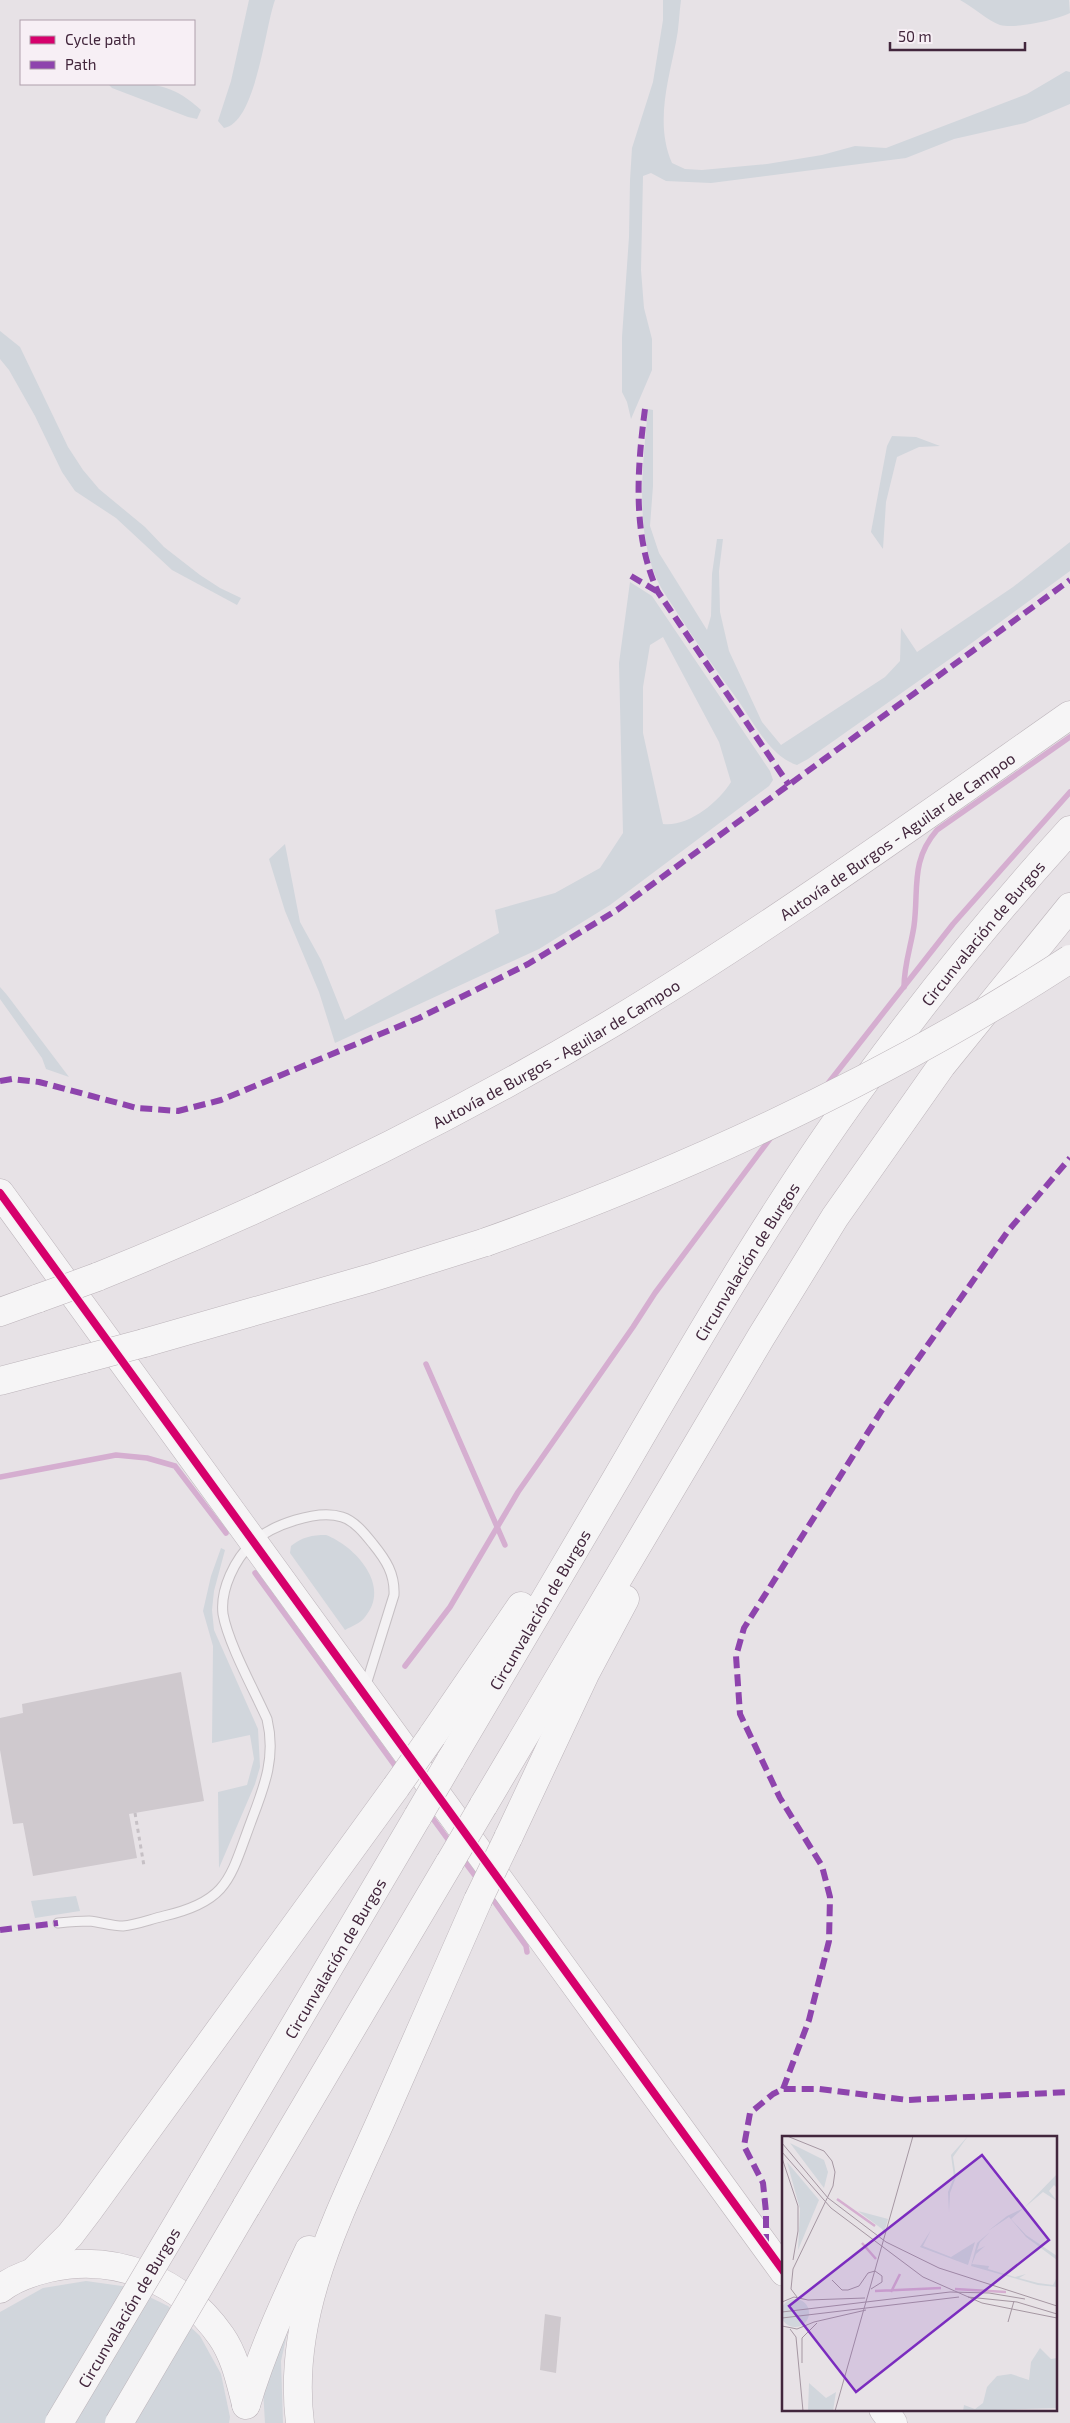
<svg xmlns="http://www.w3.org/2000/svg" width="1070" height="2423" font-family="'Exo 2',sans-serif">
<style>
.green{fill:#d1d6dc;fill-rule:evenodd}
.lines{fill:none;stroke-linecap:round;stroke-linejoin:round}
.stream{stroke:#d5aed0;stroke-width:5.5}
.building{fill:#cfc9ce}
.service-casing{stroke:#c5bfc3;stroke-width:11}
.trunk-casing{stroke:#bcb4ba;stroke-width:29}
.motorway-casing{stroke:#bcb4ba;stroke-width:29}
.path{stroke:#c6c0c5;stroke-width:3;stroke-dasharray:4 4;stroke-linecap:butt}
.service{stroke:#f3f1f3;stroke-width:9}
.trunk{stroke:#f6f5f6;stroke-width:28}
.motorway{stroke:#f6f5f6;stroke-width:28}
.motorway-bridge-casing{stroke:#bcb4ba;stroke-width:29;stroke-linecap:butt}
.motorway-bridge{stroke:#f6f5f6;stroke-width:28}
.quiet{stroke:#8e44ad;stroke-width:6;stroke-dasharray:12 6;stroke-linecap:butt}
.cycleway-casing{stroke:#f7eff5;stroke-width:11}
.cycleway{stroke:#d6006c;stroke-width:8}
.labels{text-anchor:middle;dominant-baseline:central;stroke-width:4;stroke-linejoin:round;paint-order:stroke}
.street-label{font-size:16px;fill:#42263c;stroke:#f7eff5}
.inset-river{fill:none;stroke:#d5aed0;stroke-width:2.5}
.inset-road{fill:none;stroke:#a597a2;stroke-width:1}
.view{fill:#7b2cbf;fill-opacity:0.15;stroke:#7b2cbf;stroke-width:2.5}
.inset-edge{fill:none;stroke:#42263c;stroke-width:2.5}
</style>
<rect width="100%" height="100%" fill="#e7e2e6"/>
<!-- green -->
<g class="green">
<path d="M249,0H275C265,27 256,123 224,128L218,121L231,81Z"/>
<path d="M663,0H681C679,14 679,28 676,42C668,82 655,124 672,163L685,169L702,170L767,164L822,155L855,146L886,148L1027,94L1066,71L1070,72V104L1025,123L954,139L906,158L711,183L666,181L651,173L643,176L641,270L644,308L652,339V370L631,419L627,402L622,392V337L629,237L630,180L632,148L653,82L663,20Z"/>
<path d="M960,0H1069L1070,13C1056,20 1016,29 1000,25C988,21 972,6 960,0Z"/>
<path d="M108,84C149,84 168,80 201,110L197,119L188,117L112,88Z"/>
<polygon points="0,331 20,347 68,447 83,470 99,489 145,527 164,547 200,575 220,588 241,598 237,605 172,570 116,518 75,491 62,472 35,416 9,370 0,359"/>
<path d="M648,409L653,410V486L650,526L659,553L707,630L711,616L712,574L717,539H723L719,571L720,612L729,651L762,722L781,745L885,677L900,661L901,628L917,652L1013,587L1070,542V571L954,656L808,759L797,765C770,757 753,721 737,699C716,670 695,641 676,611C669,600 660,588 655,575C635,524 643,463 648,409Z"/>
<polygon points="892,436 916,437 940,446 919,447 897,457 886,502 883,549 871,532 887,446"/>
<path d="M630,582L652,596L770,771L773,780L769,786L610,905L539,949L335,1043L319,992L285,911L269,859L285,844L300,922L321,960L345,1020L499,933L495,910L555,893L600,868L623,833L619,663ZM663,637L719,742L731,782C718,803 688,827 663,824L643,733V687L650,645Z"/>
<polygon points="0,987 7,995 69,1077 46,1069 42,1058 0,999"/>
<path d="M326,1535C355,1546 392,1586 365,1617C361,1623 352,1626 345,1630L290,1553L291,1546C302,1537 312,1535 326,1535Z"/>
<polygon points="221,1548 225,1550 214,1591 212,1610 214,1630 258,1729 260,1767 255,1784 219,1868 218,1792 247,1785 254,1759 250,1735 212,1743 213,1646 203,1611 211,1576"/>
<polygon points="76,1896 80,1911 35,1918 31,1901"/>
<polygon points="86,2281 129,2287 168,2306 200,2336 221,2374 230,2417 229,2423 0,2423 0,2312 43,2288"/>
<polygon points="289,2325 281,2361 283,2423 265,2423 263,2390"/>
</g>
<g class="lines">
<!-- stream -->
<g class="stream">
<path d="M904,987C904,965 911,946 914,926C919,889 910,861 937,830L1070,737"/>
<polyline points="826,1086 953,924 1070,792"/>
<polyline points="426,1364 505,1545"/>
<polyline points="0,1477 116,1455 147,1458 175,1466 226,1533"/>
<polyline points="255,1573 398,1770"/>
<polyline points="405,1666 450,1607 518,1492 633,1327 655,1293 772,1136"/>
<polyline points="428,1812 452,1845"/>
<polyline points="462,1858 479,1881"/>
<polyline points="489,1894 526,1946 527,1952"/>
</g>
</g>
<!-- building -->
<g class="building">
<polygon points="181,1672 204,1801 129,1814 137,1858 33,1876 23,1823 13,1824 0,1750 0,1718 23,1713 22,1704"/>
<polygon points="545,2314 561,2317 556,2373 540,2370"/>
</g>
<g class="lines">
<defs>
<path id="service" d="M58,1923C68,1922 79,1921 89,1921C100,1922 112,1926 123,1926C136,1925 151,1919 164,1916C230,1901 230,1877 252,1819C265,1785 276,1756 267,1719C254,1690 228,1643 223,1614C220,1589 235,1559 253,1542C272,1525 317,1509 342,1517C355,1521 365,1534 373,1544C386,1560 395,1574 394,1595L365,1688"/>
<g id="trunk">
<polyline points="0,1193 784,2272"/>
<polyline points="883,2409 893,2423"/>
</g>
<g id="motorway">
<path id="s1" d="M97,1277C275,1205 449,1121 614,1022C771,927 920,820 1070,715"/>
<polyline points="0,1312 39,1298"/>
<polyline points="144,1343 371,1278 486,1242"/>
<polyline points="0,1381 84,1359"/>
<polyline points="432,1736 521,1606"/>
<path id="s2" d="M450,1761C505,1667 560,1573 616,1479C694,1345 772,1209 864,1083C928,995 997,910 1070,830"/>
<polyline points="483,1806 761,1337 835,1217 942,1065 1070,907"/>
<polyline points="508,1838 585,1674 625,1599"/>
<path id="s3" d="M203,2181L418,1816"/>
<polyline points="246,2207 450,1862"/>
<polyline points="33,2272 70,2235 89,2210 396,1787"/>
<path d="M0,2289C14,2278 32,2272 49,2268C116,2253 182,2280 221,2336C235,2356 240,2381 246,2404"/>
<path d="M246,2405C262,2351 285,2301 309,2250"/>
<path d="M300,2423C286,2313 340,2213 383,2116C415,2044 446,1972 478,1900"/>
</g>
</defs>
<!-- service casing -->
<use href="#service" class="service-casing"/>
<!-- trunk casing -->
<use href="#trunk" class="trunk-casing"/>
<!-- motorway casing -->
<use href="#motorway" class="motorway-casing"/>
<!-- path -->
<polyline class="path" points="135,1813 144,1866"/>
<!-- service -->
<use href="#service" class="service"/>
<!-- trunk -->
<use href="#trunk" class="trunk"/>
<!-- motorway -->
<use href="#motorway" class="motorway"/>
<defs>
<g id="motorway-bridge">
<path d="M486,1242C690,1169 887,1078 1070,959"/>
<polyline points="39,1298 97,1277"/>
<polyline points="84,1359 144,1343"/>
<polyline points="396,1787 432,1736"/>
<polyline points="418,1816 450,1761"/>
<polyline points="450,1862 483,1806"/>
<polyline points="478,1900 508,1838"/>
<path id="s4" d="M59,2423L203,2181"/>
<polyline points="119,2423 246,2207"/>
</g>
</defs>
<!-- motorway-bridge casing -->
<use href="#motorway-bridge" class="motorway-bridge-casing"/>
<!-- motorway-bridge -->
<use href="#motorway-bridge" class="motorway-bridge"/>
<!-- quiet -->
<g class="quiet">
<path d="M645,409C637,469 632,536 658,592L789,785"/>
<polyline points="631,576 658,592"/>
<polyline points="0,1081 12,1079 39,1082 137,1108 178,1111 221,1100 419,1018 528,964 617,910 1070,580"/>
<polyline points="0,1930 58,1923"/>
<polyline points="783,2089 809,2020 829,1941 830,1897 822,1866 780,1798 740,1714 736,1656 744,1628 882,1410 1008,1231 1070,1158"/>
<polyline points="766,2246 766,2212 763,2183 744,2146 750,2113 773,2094 783,2089 819,2089 908,2100 1070,2092"/>
</g>
<defs>
<polyline id="cycleway" points="0,1193 784,2272"/>
</defs>
<!-- cycleway casing -->
<use href="#cycleway" class="cycleway-casing"/>
<!-- cycleway -->
<use href="#cycleway" class="cycleway"/>
</g>
<g class="labels">
<!-- street labels -->
<g class="street-label">
<text stroke="none"><textPath href="#s1" startOffset="916">Autovía de Burgos - Aguilar de Campoo</textPath></text>
<text stroke="none"><textPath href="#s2" startOffset="986">Circunvalación de Burgos</textPath></text>
<text stroke="none"><textPath href="#s1" startOffset="511">Autovía de Burgos - Aguilar de Campoo</textPath></text>
<text stroke="none"><textPath href="#s2" startOffset="581">Circunvalación de Burgos</textPath></text>
<text stroke="none"><textPath href="#s2" startOffset="176">Circunvalación de Burgos</textPath></text>
<text stroke="none"><textPath href="#s3" startOffset="259">Circunvalación de Burgos</textPath></text>
<text stroke="none"><textPath href="#s4" startOffset="135">Circunvalación de Burgos</textPath></text>
</g>
</g>
<!-- overview -->
<g transform="translate(782 2136)">
<rect width="275" height="275" fill="#e7e2e6"/>
<path d="M186,0L171,21L174,41L168,57L167,76L166,56L172,41L169,19ZM8,7L42,24L46,36L42,52ZM5,26L37,64L16,114L18,73ZM275,38V52L272,49L267,55L275,65L261,56L229,83L244,99L275,120V124L244,101L227,81L206,95L225,80L242,72ZM76,75L106,83L102,97L100,93ZM149,94L141,110L169,121L193,106L186,129L138,111ZM208,96L198,106L195,114L203,110L194,118L190,128L207,130L206,133L233,141L244,138L237,142L256,147L271,149L275,141V151L256,149L189,130L195,107ZM-1 177a14 14 0 1 1 28 0a14 14 0 1 1-28 0ZM258,212L269,223L275,222V272L181,275L182,269L193,273L201,267L205,251L215,240L229,238L247,244L249,226ZM27,247L44,262L54,256L51,275H26Z" fill="#d1d6dc"/>
<path class="inset-river" d="M55,63L93,90M80,107L94,123M173,153L224,156M93,155L159,152M109,156L118,138"/>
<path class="inset-road" d="M5,0L42,15L50,25L53,36L51,50L11,133L9,153L15,161M0,7L46,62L104,106L157,132L275,170M0,16L49,72L141,141L200,167L275,182M0,22L16,70V95L11,124M50,144L60,154H66L77,150L86,137L93,135L100,140V146L89,153M186,161L235,166L275,178M0,166L12,161L26,164L83,162M0,176L168,156L207,157L243,163M0,182L177,161M226,186L232,165M0,190L15,193L32,186L84,174M8,193L14,201L21,275M20,227V202L35,187M53,275L131,0"/>
<path class="view" d="M200,19L267,104L74,256L7,170Z"/>
<rect width="275" height="275" class="inset-edge"/>
</g>
<!-- legend -->
<rect x="20" y="20" width="175" height="65" fill="#f7eff5" stroke="#af9fab"/>
<rect x="30" y="36" width="25" height="8" fill="#d6006c" stroke="#af9fab"/>
<text x="65" y="45" font-size="15" fill="#42263c">Cycle path</text>
<rect x="30" y="61" width="25" height="8" fill="#8e44ad" stroke="#af9fab"/>
<text x="65" y="70" font-size="15" fill="#42263c">Path</text>
<!-- scale -->
<path d="M890 42v8h135v-8" fill="none" stroke="#42263c" stroke-width="2.5"/>
<text x="898" y="42" font-size="15" fill="#42263c" stroke="#f7eff5" stroke-width="4" paint-order="stroke">50 m</text>
</svg>
